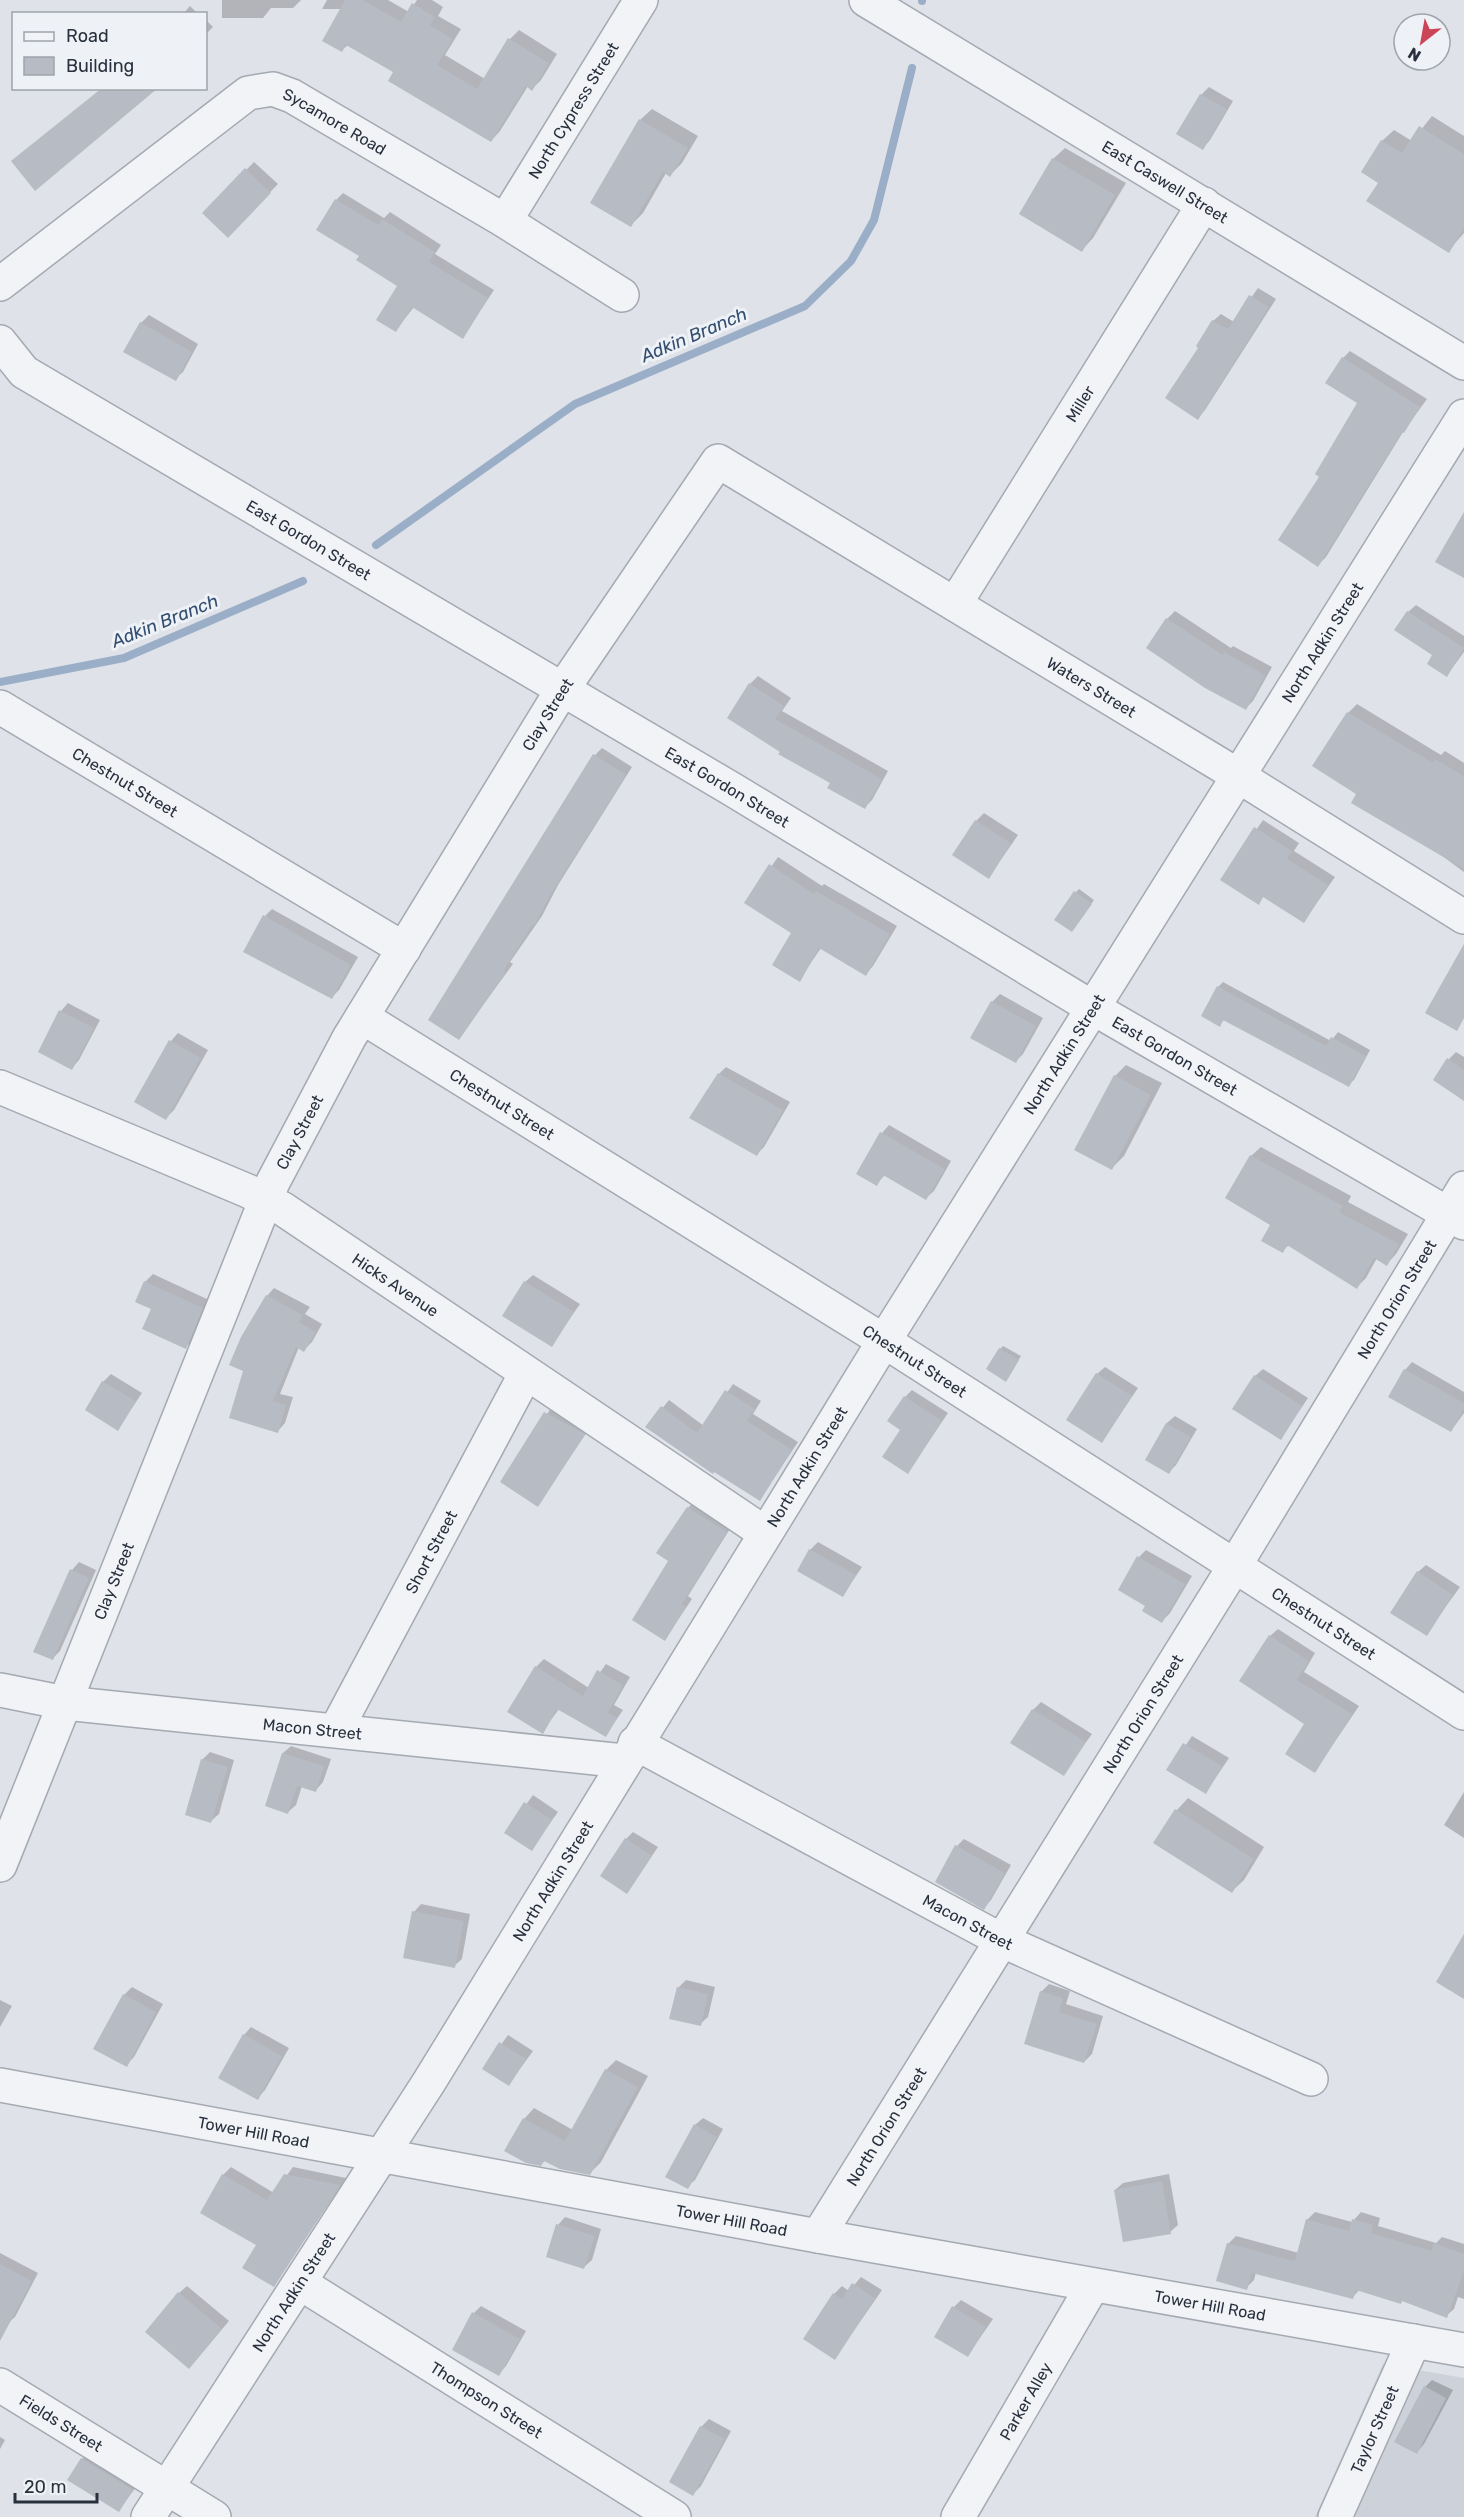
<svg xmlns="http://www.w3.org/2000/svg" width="1464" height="2517" font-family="Rubik,sans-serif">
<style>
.built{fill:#cdd1da}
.shadow{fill:#0003}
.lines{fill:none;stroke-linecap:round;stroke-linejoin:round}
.stream{stroke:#9aafc7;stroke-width:8}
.building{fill:#b6bbc4}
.minor-casing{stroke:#a4a9b2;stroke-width:36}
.minor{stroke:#f1f3f6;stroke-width:33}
.labels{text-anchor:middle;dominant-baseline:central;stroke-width:6;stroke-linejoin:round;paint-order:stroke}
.street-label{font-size:16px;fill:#28303e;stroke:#eef1f5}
.water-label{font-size:18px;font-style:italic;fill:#334e71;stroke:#eef1f5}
</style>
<rect width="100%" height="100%" fill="#dfe2e8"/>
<!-- built -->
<polygon class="built" points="1383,2364 1464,2378 1464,2517 1315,2517"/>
<!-- shadow -->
<g class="shadow">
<polygon points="222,0 301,0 293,8 271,8 263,18 222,18"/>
<polygon points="327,0 388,0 409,12 417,0 432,0 443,7 438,16 461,29 445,55 485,79 510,39 519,30 557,54 541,80 532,89 528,86 500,131 491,141 396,71 348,45 342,50 342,9 322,9"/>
<polygon points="190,6 198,14 183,14"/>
<polygon points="206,20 213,27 206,34"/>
<polygon points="1209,87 1233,101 1210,140 1203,148 1178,133 1201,95"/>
<polygon points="652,109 698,136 682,163 670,175 666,173 643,213 631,225 640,120"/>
<polygon points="1432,116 1464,136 1464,233 1448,251 1380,182 1382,141 1394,130 1412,141"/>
<polygon points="1065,148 1126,183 1093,238 1082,250 1053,159"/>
<polygon points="254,162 278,184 228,236 204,213"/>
<polygon points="343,193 384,218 390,212 441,245 435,254 494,290 463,337 414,307 396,330 399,285 361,255 336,200"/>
<polygon points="1258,288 1276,299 1205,410 1198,418 1200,347 1213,321 1221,314 1234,322"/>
<polygon points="149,315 198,344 183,372 175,379 141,323"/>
<polygon points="1350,351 1427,399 1403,432 1326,557 1318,565 1321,476 1359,403 1343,358"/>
<polygon points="1416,605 1464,636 1464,652 1447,675 1408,612"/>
<polygon points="1175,611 1231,648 1233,646 1272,667 1253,701 1246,708 1167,619"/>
<polygon points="758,676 791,698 782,711 888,771 872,800 865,807 832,782 782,751 750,684"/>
<polygon points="1357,704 1441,755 1445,751 1464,763 1464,872 1358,794 1348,713"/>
<polygon points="602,748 632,767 558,885 542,916 510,962 513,964 459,1038 595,755"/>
<polygon points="984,813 1018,835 989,877 976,821"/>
<polygon points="1263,820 1299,843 1294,851 1335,877 1304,921 1264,896 1258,903 1222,880"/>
<polygon points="778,857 822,886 824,884 897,926 873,966 866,974 821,948 799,980 793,933 746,902"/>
<polygon points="1079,889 1094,900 1075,926 1076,892"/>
<polygon points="272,909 358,957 339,990 332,997 265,916"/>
<polygon points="1223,982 1331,1041 1338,1032 1370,1050 1354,1080 1348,1085 1225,1019 1219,1025 1218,987"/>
<polygon points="1000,994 1043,1018 1023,1054 1015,1062 972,1038 992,1002"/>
<polygon points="68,1003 100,1020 79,1060 72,1068 61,1011"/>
<polygon points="178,1033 208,1050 174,1110 166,1118 136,1101 171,1041"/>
<polygon points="1456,1052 1464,1057 1464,1099 1449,1059"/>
<polygon points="1126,1065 1162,1083 1124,1156 1112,1168 1115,1076"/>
<polygon points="726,1067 790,1102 764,1147 757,1154 719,1074"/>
<polygon points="889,1125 951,1161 934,1191 926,1198 885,1175 876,1184 858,1174 882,1133"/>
<polygon points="1261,1147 1351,1196 1348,1202 1408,1234 1396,1254 1387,1264 1377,1258 1366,1278 1357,1287 1289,1245 1282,1251 1251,1156"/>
<polygon points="153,1274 209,1300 193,1340 186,1347 153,1309 145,1282"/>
<polygon points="533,1275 580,1304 551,1346 525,1282"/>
<polygon points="274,1288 310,1307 305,1314 322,1324 312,1342 304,1350 299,1347 280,1394 293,1397 285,1423 278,1431 231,1417 267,1296"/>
<polygon points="1003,1346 1021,1356 1006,1380 1000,1349"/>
<polygon points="1412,1362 1464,1392 1464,1413 1451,1431 1405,1370"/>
<polygon points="1105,1367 1138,1388 1102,1441 1097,1374"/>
<polygon points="1263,1369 1308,1398 1281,1438 1255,1376"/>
<polygon points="111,1374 142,1393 118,1429 103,1382"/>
<polygon points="733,1384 761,1401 753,1414 798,1442 760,1499 647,1427 669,1400 704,1426"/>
<polygon points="912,1390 948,1413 908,1472 902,1429 905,1397"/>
<polygon points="553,1405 591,1426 538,1505 502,1482"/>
<polygon points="1175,1416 1197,1429 1176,1465 1169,1472 1147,1460 1167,1423"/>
<polygon points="695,1500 733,1524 688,1596 692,1599 665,1639 670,1561 688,1508"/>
<polygon points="818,1542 862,1567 843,1595 810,1550"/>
<polygon points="1146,1550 1192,1576 1170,1613 1162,1621 1147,1605 1139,1557"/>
<polygon points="79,1562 96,1570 60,1651 52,1659 72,1570"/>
<polygon points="1426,1565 1460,1587 1426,1634 1418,1572"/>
<polygon points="1278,1629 1315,1653 1304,1672 1359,1706 1315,1771 1306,1723 1270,1636"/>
<polygon points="544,1659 589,1688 606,1664 630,1677 614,1705 623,1710 606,1735 559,1709 542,1732 536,1667"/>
<polygon points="1041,1702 1092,1734 1063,1774 1033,1710"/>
<polygon points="1192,1736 1229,1758 1206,1792 1169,1770"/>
<polygon points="291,1746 331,1759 323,1782 316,1790 302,1786 296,1805 288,1812 267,1805 283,1753"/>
<polygon points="210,1752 234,1760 219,1814 211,1821 202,1760"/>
<polygon points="1464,1792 1464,1838 1444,1825"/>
<polygon points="533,1795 558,1812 531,1849 506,1832"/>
<polygon points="1188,1798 1264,1847 1244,1880 1232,1891 1156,1842 1177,1810"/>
<polygon points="633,1832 658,1847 627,1892 626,1839"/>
<polygon points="964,1839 1011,1865 991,1900 984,1908 957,1846"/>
<polygon points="421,1904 470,1914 462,1959 454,1966 414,1912"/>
<polygon points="686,1980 715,1987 708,2017 700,2024 678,1988"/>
<polygon points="1049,1984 1070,1991 1066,2004 1103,2016 1092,2054 1084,2062 1041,1992"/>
<polygon points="132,1987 163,2004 134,2057 126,2065 95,2048 124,1995"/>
<polygon points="0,2000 12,2006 0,2027"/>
<polygon points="251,2027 289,2048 265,2090 258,2098 244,2035"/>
<polygon points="508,2035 533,2051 509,2084 484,2068"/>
<polygon points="616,2060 648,2076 601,2162 590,2173 546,2160 541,2164 524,2119 534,2108 573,2130 606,2070"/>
<polygon points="703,2118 723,2129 695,2180 687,2187 695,2125"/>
<polygon points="231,2167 274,2193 293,2167 346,2178 274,2285 258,2245 223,2175"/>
<polygon points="1169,2174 1178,2225 1170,2232 1115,2190 1123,2183"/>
<polygon points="1315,2212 1352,2222 1361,2212 1380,2218 1378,2226 1436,2243 1442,2237 1464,2244 1464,2299 1458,2297 1454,2309 1446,2316 1403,2300 1360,2289 1353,2297 1256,2272 1254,2280 1246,2288 1228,2244 1236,2236 1299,2253 1307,2220"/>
<polygon points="565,2217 601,2229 592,2260 584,2267 558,2225"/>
<polygon points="0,2253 38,2273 15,2317 7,2324 0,2320"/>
<polygon points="861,2277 882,2290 835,2358 805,2338 834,2294 842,2286 849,2291"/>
<polygon points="187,2286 229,2321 196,2360 179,2293"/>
<polygon points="961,2300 993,2319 968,2355 954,2307"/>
<polygon points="481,2306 526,2331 506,2366 499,2374 474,2313"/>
<polygon points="1432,2380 1453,2390 1424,2444 1417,2452 1425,2387"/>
<polygon points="709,2419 731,2431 701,2486 693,2494 671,2481 701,2427"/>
<polygon points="0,2437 5,2440 0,2449"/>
<polygon points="89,2451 140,2482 118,2511 82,2459"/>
</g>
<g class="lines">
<!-- stream -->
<g class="stream">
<polyline points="922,1 922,0"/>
<polyline points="376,545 575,404 805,306 851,261 874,220 912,68"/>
<polyline points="0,682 124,658 303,581"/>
</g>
</g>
<!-- building -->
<g class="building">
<polygon points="345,0 363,0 401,22 412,3 435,17 430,25 453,39 437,65 477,89 508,38 549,63 532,91 526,86 491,142 388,81 393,72 346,45 342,52 322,41"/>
<polygon points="102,88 158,88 35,191 11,161"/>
<polygon points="1200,94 1227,109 1203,150 1176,134"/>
<polygon points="639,119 688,148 670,177 663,172 631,227 590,203"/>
<polygon points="1419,126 1464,154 1464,228 1449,253 1366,201 1378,183 1361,172 1381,140 1402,153"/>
<polygon points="1052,158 1115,195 1082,252 1019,214"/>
<polygon points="245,168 271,193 228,238 202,213"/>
<polygon points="335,199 378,225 382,219 435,252 429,262 488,298 463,339 412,307 396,332 376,320 397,286 356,260 359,256 316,230"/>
<polygon points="1249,295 1269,307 1198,420 1165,398 1198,348 1196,346 1212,320 1228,329"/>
<polygon points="140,322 192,352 176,381 123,352"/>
<polygon points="1342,357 1420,407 1404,433 1402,432 1318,567 1278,540 1319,477 1315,474 1357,403 1325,383"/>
<polygon points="1464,512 1464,578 1435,562"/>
<polygon points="1407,611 1464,648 1447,677 1427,664 1432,655 1394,630"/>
<polygon points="1166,618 1223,655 1224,652 1265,675 1246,710 1205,688 1146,648"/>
<polygon points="749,683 784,706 775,719 882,779 865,809 827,788 830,783 778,754 780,752 727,718"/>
<polygon points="1347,712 1433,763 1435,759 1464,776 1464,869 1351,803 1356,794 1312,766"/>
<polygon points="593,754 626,775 551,894 535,925 533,924 504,970 506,972 459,1040 428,1020"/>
<polygon points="975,820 1011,843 989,879 952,855"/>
<polygon points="1254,827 1292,851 1287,859 1328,885 1304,923 1263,897 1259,905 1220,880"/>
<polygon points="769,864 814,894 816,891 890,934 866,976 819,948 800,982 772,965 791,933 744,903"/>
<polygon points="1074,891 1092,904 1072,932 1054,920"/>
<polygon points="263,915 351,965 332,999 243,952"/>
<polygon points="1464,944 1464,1018 1457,1031 1425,1013"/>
<polygon points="1217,986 1326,1046 1331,1037 1366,1056 1349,1087 1223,1020 1220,1027 1201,1016"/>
<polygon points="991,1001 1036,1026 1016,1063 970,1038"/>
<polygon points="59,1010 94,1028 72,1070 38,1052"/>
<polygon points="169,1040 201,1058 166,1120 134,1102"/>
<polygon points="1447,1058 1464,1070 1464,1101 1433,1080"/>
<polygon points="718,1073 783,1110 757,1156 689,1118"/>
<polygon points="1114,1075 1151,1095 1112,1170 1074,1150"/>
<polygon points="880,1132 945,1169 926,1200 883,1175 877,1186 856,1174"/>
<polygon points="1250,1155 1343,1206 1339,1212 1399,1244 1387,1266 1374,1258 1357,1289 1287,1245 1283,1253 1261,1241 1270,1225 1225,1198"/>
<polygon points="144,1281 203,1308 186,1349 142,1329 151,1309 135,1302"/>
<polygon points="524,1281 574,1312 552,1347 502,1316"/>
<polygon points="266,1295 303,1315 299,1322 316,1332 304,1352 296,1347 273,1401 286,1405 278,1433 229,1418 243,1371 229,1365 241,1337"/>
<polygon points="999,1348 1019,1360 1006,1382 986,1369"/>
<polygon points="1404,1369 1464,1403 1464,1409 1451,1432 1388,1397"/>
<polygon points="1096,1373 1132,1396 1102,1443 1066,1420"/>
<polygon points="1254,1375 1302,1406 1281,1440 1232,1409"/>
<polygon points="102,1381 136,1401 118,1431 85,1410"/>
<polygon points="725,1390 755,1409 747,1421 792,1450 760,1501 714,1472 713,1474 645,1427 661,1406 697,1433"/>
<polygon points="904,1396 942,1421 908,1474 882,1457 900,1430 887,1421"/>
<polygon points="544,1412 585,1434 538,1507 500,1482"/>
<polygon points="1166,1423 1191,1437 1169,1474 1145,1460"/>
<polygon points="687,1507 727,1532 682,1604 686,1607 665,1641 632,1620 668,1561 656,1553"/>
<polygon points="809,1549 856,1575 843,1597 797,1571"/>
<polygon points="1137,1556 1185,1584 1162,1623 1142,1611 1145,1606 1118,1590"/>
<polygon points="70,1569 89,1578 53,1660 33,1652"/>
<polygon points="1417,1571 1453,1595 1427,1636 1390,1613"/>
<polygon points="1269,1635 1309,1661 1297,1680 1352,1714 1315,1773 1285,1754 1304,1724 1239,1681"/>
<polygon points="535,1666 583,1696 597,1670 623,1685 608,1713 617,1718 606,1737 557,1709 543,1734 507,1712"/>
<polygon points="1032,1709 1086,1742 1064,1776 1010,1743"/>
<polygon points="1183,1743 1222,1766 1206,1794 1166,1770"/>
<polygon points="282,1753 324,1766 316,1792 297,1786 288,1814 265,1806"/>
<polygon points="201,1759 228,1767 211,1823 185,1815"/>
<polygon points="524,1802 552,1820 532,1851 504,1833"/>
<polygon points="1175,1809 1254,1859 1232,1893 1153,1843"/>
<polygon points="625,1838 652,1856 627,1894 600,1876"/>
<polygon points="955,1845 1005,1873 984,1910 935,1882"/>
<polygon points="412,1911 464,1921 455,1968 403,1958"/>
<polygon points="1464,1934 1464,1999 1436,1982"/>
<polygon points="677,1987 708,1994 701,2026 669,2019"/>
<polygon points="1040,1991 1063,1998 1059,2012 1097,2024 1084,2063 1024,2044"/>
<polygon points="123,1994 156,2012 127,2067 93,2049"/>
<polygon points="243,2034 282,2056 258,2100 218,2078"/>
<polygon points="499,2042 526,2059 509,2086 482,2069"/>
<polygon points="605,2069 638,2087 590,2175 560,2169 544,2161 541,2166 526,2163 504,2151 523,2118 565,2141"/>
<polygon points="694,2124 717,2137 688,2189 665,2177"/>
<polygon points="222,2174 267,2200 284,2174 340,2185 274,2287 242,2268 256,2245 200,2213"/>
<polygon points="1162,2181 1171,2234 1123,2242 1114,2190"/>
<polygon points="1306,2219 1349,2231 1352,2219 1373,2225 1371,2233 1431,2251 1434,2243 1464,2254 1464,2271 1447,2318 1402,2301 1401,2304 1356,2290 1353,2299 1252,2273 1247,2290 1216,2281 1227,2243 1295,2261"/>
<polygon points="556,2224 595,2236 584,2269 546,2257"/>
<polygon points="0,2264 32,2281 0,2341"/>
<polygon points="852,2283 875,2298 835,2360 803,2339 833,2293 842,2299"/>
<polygon points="178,2292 222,2329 189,2369 145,2332"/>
<polygon points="952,2306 986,2327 968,2357 934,2337"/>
<polygon points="472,2312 520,2339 499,2376 452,2350"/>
<polygon points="1424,2386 1446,2398 1417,2454 1394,2442"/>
<polygon points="700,2426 725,2439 693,2496 669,2482"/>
<polygon points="81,2458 133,2490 119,2512 67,2480"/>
</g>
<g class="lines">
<defs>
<g id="minor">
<path id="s1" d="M866,0L1464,363"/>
<path id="s2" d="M505,221L641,0"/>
<path id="s3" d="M0,284L248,93L273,89L292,96L505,221L622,295"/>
<path id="s4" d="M0,342L24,372L730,788L1093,1008L1464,1223"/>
<path id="s5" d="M955,604L1204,204"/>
<path id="s6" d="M0,707L404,949"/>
<path id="s7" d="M362,1017L884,1341L1464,1713"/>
<path id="s8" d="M0,1087L248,1191L283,1209L765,1533"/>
<path id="s9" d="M0,1690L65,1703L624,1761"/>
<path id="s10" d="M336,1730L526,1373"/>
<path id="s11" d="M635,1743L1003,1941L1311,2079"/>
<path id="s12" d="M0,1865L273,1182L349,1038L562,690L718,461L1219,764L1464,917"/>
<path id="s13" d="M0,2085L818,2236L1464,2350"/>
<path id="s14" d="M818,2236L1234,1567L1464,1188"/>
<path id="s15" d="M300,2283L674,2517"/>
<path id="s16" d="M0,2385L214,2517"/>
<path id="s17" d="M148,2517L429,2082L884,1341L1464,416"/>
<path id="s18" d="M958,2517L1093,2285"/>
<path id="s19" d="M1335,2517L1414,2341"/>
</g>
</defs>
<!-- minor casing -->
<use href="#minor" class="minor-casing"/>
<!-- minor -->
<use href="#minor" class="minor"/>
</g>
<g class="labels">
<!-- street labels -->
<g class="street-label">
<text stroke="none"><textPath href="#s2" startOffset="130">North Cypress Street</textPath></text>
<text stroke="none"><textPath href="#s3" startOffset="408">Sycamore Road</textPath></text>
<text stroke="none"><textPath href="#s1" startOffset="350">East Caswell Street</textPath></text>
<text stroke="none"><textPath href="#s5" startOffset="236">Miller</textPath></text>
<text stroke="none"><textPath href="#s4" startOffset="369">East Gordon Street</textPath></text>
<text stroke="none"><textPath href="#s17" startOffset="2212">North Adkin Street</textPath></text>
<text stroke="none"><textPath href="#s12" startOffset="2020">Waters Street</textPath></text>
<text stroke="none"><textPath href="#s12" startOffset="1278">Clay Street</textPath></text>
<text stroke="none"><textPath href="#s6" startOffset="146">Chestnut Street</textPath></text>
<text stroke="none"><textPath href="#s4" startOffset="855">East Gordon Street</textPath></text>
<text stroke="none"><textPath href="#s17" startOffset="1726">North Adkin Street</textPath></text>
<text stroke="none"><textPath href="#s4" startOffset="1377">East Gordon Street</textPath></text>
<text stroke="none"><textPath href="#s7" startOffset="165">Chestnut Street</textPath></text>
<text stroke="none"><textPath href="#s12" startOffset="792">Clay Street</textPath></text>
<text stroke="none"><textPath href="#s8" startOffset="444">Hicks Avenue</textPath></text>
<text stroke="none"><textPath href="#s14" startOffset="1101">North Orion Street</textPath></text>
<text stroke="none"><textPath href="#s7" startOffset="651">Chestnut Street</textPath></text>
<text stroke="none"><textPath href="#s17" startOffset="1240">North Adkin Street</textPath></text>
<text stroke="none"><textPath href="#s10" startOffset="202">Short Street</textPath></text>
<text stroke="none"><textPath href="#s12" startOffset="306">Clay Street</textPath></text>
<text stroke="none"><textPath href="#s7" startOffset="1137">Chestnut Street</textPath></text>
<text stroke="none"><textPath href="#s14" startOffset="615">North Orion Street</textPath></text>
<text stroke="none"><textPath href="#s9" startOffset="315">Macon Street</textPath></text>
<text stroke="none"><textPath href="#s17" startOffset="754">North Adkin Street</textPath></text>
<text stroke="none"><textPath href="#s11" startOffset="378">Macon Street</textPath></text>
<text stroke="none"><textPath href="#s14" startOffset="129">North Orion Street</textPath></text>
<text stroke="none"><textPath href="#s13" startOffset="258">Tower Hill Road</textPath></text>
<text stroke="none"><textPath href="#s13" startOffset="744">Tower Hill Road</textPath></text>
<text stroke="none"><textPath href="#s17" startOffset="268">North Adkin Street</textPath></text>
<text stroke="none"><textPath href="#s13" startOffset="1230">Tower Hill Road</textPath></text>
<text stroke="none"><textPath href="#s15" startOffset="220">Thompson Street</textPath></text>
<text stroke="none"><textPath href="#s18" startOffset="134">Parker Alley</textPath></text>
<text stroke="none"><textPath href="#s16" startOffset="72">Fields Street</textPath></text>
<text stroke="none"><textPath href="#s19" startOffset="96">Taylor Street</textPath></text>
</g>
<!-- water labels -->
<g class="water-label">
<text transform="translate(694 335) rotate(-23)">Adkin Branch</text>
<text transform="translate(165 621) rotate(-22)">Adkin Branch</text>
</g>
</g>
<!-- legend -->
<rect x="12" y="12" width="195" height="78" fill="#eef1f5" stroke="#9fa4ac" stroke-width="1.5"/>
<rect x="24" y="32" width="30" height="9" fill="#f1f3f6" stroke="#9fa4ac" stroke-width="1.5"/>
<text x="66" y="42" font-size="18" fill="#28303e">Road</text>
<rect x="24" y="57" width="30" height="18" fill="#b6bbc4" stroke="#9fa4ac" stroke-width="1.5"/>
<text x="66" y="72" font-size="18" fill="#28303e">Building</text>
<!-- north arrow -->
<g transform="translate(1422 42) rotate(211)"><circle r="28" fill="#eef1f5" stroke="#9fa4ac" stroke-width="1.5"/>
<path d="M0-4.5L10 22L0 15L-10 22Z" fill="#cb4557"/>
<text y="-9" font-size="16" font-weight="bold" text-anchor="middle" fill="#28303e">N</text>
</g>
<!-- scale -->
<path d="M15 2493v9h82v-9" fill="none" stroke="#28303e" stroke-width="3"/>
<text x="24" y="2493" font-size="18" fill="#28303e" stroke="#eef1f5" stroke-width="4.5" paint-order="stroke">20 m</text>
</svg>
